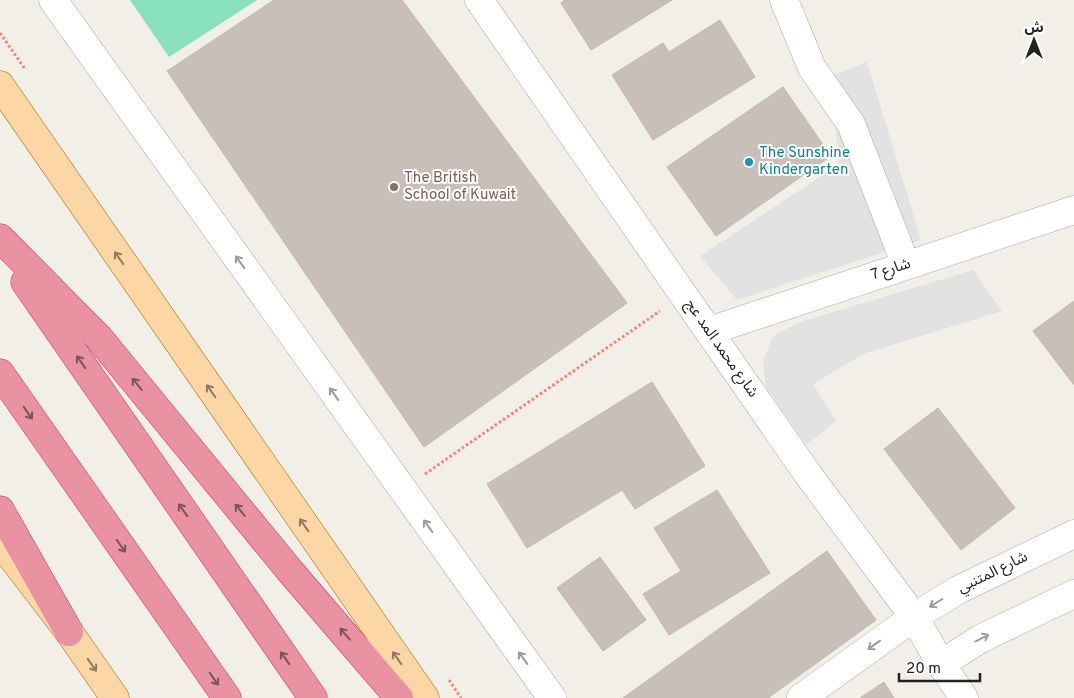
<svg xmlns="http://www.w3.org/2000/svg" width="1074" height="698" font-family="Overpass,'Noto Sans Arabic',sans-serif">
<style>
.pitch{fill:#88e0be}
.parking{fill:#e2e2e2}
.building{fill:#c7bfb8;stroke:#c4b6ab}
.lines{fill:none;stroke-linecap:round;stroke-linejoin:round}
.minor-casing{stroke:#a9a9a9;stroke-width:29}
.major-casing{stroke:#a06b00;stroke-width:29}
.highway-casing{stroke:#dc2a67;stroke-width:29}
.path{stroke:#fa8072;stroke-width:3;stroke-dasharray:2.5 2.5;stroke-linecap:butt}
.minor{stroke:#fff;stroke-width:28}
.major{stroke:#fcd6a4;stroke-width:28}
.highway{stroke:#e892a2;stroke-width:28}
.oneway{stroke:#8f7c63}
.oneway2{stroke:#9c9c9c}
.oneway3{stroke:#7b545c}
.culture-dot{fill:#0f9aa8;stroke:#fff;stroke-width:2}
.education-dot{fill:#8d6e63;stroke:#fff;stroke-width:2}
.labels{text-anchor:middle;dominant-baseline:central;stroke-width:4;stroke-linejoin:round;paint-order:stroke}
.culture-label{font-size:15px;fill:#0d838f;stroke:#fff;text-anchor:start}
.education-label{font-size:15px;fill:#785e54;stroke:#fff;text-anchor:start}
.street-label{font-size:15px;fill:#222;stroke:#fff}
</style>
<rect width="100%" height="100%" fill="#f2efe9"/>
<!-- pitch -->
<polygon class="pitch" points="130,0 257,0 169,57"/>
<!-- parking -->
<g class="parking">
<polygon points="867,62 921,240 737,300 700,256 838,165 833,75"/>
<polygon points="973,270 1002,311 863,354 813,384 836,421 806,445 766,387 763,361 773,336 800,322"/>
</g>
<!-- building -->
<g class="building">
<polygon points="274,0 402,0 627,303 424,447 167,71"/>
<polygon points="565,0 672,0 591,50 561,3"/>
<polygon points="720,20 755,77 653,140 612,75 663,43 669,52"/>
<polygon points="783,87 831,156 716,236 667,167"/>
<polygon points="1074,301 1074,385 1033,331"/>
<polygon points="652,382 705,466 635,509 622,490 527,548 487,484"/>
<polygon points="938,408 1015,508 961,550 884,449"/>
<polygon points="717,490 770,573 669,635 643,594 681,571 654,528"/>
<polygon points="827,551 876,620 768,698 623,698"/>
<polygon points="600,557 646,620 603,651 557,588"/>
<polygon points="884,682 894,698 860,698"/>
</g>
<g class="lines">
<defs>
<g id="minor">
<polyline points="53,0 552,698"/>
<polyline points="479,0 807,473 914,617 941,664 964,698"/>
<polyline points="784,0 812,68 851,124 906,265"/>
<polyline points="709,331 1074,210"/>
<polyline points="941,664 980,639 1074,594"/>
<polyline points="801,698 914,617 958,590 1074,534"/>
</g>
<g id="major">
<polyline points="0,85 425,698"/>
<polyline points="0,542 69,632 115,698"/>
</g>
<g id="highway">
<polyline points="0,238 99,338 290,571 399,698"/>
<polyline points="25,282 313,698"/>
<polyline points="0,373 227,698"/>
<polyline points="0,510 69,632"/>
</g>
</defs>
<!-- minor casing -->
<use href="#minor" class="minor-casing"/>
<!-- major casing -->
<use href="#major" class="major-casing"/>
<!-- highway casing -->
<use href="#highway" class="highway-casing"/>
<!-- path -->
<g class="path">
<polyline points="0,33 25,69"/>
<polyline points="425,474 660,311"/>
<polyline points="449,680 461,698"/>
</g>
<!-- minor -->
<use href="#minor" class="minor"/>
<!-- major -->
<use href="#major" class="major"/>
<!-- highway -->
<use href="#highway" class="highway"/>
</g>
<!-- one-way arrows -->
<defs><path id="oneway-shaft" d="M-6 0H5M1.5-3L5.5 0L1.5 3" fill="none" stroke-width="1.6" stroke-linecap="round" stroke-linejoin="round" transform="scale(1.25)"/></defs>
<g class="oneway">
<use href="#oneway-shaft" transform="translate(119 258) rotate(-125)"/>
<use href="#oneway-shaft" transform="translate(211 391) rotate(-125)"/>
<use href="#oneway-shaft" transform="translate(304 525) rotate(-125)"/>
<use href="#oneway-shaft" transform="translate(397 658) rotate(-125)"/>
<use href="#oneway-shaft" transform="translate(92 665) rotate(55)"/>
</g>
<g class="oneway2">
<use href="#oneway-shaft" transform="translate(240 262) rotate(-125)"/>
<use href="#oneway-shaft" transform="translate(334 394) rotate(-125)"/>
<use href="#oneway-shaft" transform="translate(428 526) rotate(-126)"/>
<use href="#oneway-shaft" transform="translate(936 603) rotate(148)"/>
<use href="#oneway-shaft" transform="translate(982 638) rotate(-28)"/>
<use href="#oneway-shaft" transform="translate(874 645) rotate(144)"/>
<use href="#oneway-shaft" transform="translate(523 658) rotate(-126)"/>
</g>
<g class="oneway3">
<use href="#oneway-shaft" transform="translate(81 362) rotate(-125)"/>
<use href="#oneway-shaft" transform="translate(137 384) rotate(-129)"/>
<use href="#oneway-shaft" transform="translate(28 413) rotate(55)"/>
<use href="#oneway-shaft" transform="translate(183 510) rotate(-125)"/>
<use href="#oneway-shaft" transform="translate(240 510) rotate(-129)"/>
<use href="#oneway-shaft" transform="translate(121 546) rotate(55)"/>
<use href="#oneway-shaft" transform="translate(345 634) rotate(-131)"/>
<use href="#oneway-shaft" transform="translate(285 658) rotate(-125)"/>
<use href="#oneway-shaft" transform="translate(214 679) rotate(55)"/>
</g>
<!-- markers -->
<circle class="culture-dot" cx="749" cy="162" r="5"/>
<circle class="education-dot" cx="394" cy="187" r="5"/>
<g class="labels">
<!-- culture labels -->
<g class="culture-label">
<text x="759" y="153">The Sunshine<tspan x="759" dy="17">Kindergarten</tspan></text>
</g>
<!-- education labels -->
<g class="education-label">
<text x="404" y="178">The British<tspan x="404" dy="17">School of Kuwait</tspan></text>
</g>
<!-- street labels -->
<g class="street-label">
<text transform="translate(891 270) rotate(-18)">شارع 7</text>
<text transform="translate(721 349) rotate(55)">شارع محمد المد عج</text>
<text transform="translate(993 573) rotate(-26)">شارع المتنبي</text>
</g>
</g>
<!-- north arrow -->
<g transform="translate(1034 40)" stroke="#ffffff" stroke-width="4" paint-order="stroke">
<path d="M0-4L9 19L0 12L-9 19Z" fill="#222222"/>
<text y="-8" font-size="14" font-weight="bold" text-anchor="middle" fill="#222222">ش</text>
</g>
<!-- scale -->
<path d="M899 673v8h81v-8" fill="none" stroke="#222222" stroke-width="2.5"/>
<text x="906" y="673" font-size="15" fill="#222222" stroke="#ffffff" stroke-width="4" paint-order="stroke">20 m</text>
</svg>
